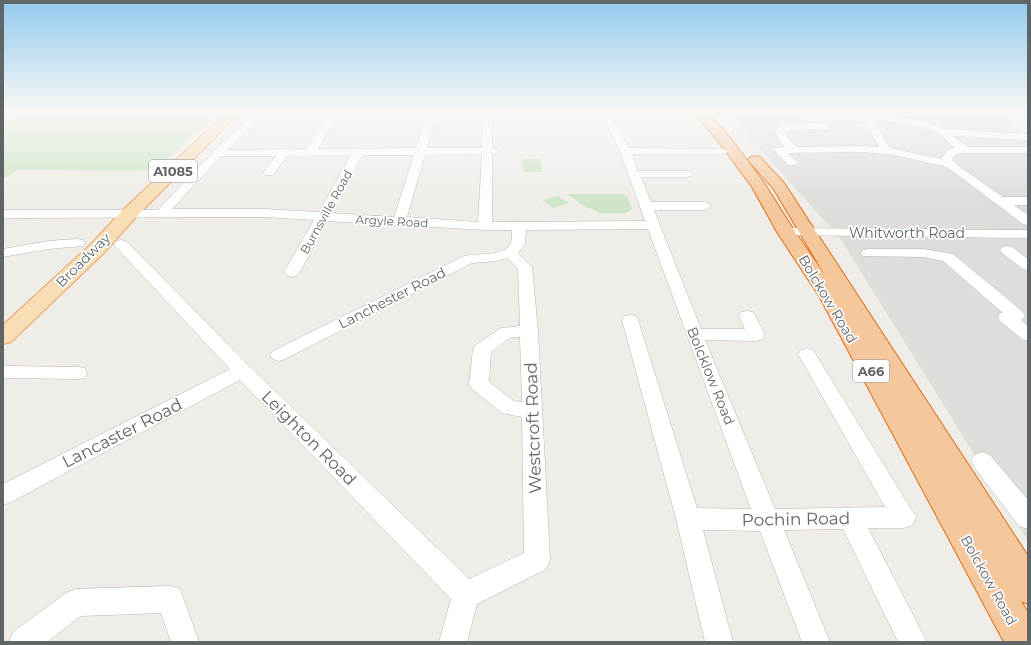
<svg xmlns="http://www.w3.org/2000/svg" width="1031" height="645" font-family="Montserrat,sans-serif">
<style>
.industrial{fill:#dfdcda}
.green{fill:#cfe5c8}
.lines{fill:none;stroke-linecap:round;stroke-linejoin:round}
.minor-casing{stroke:#b3b7b9;stroke-width:1}
.major-casing{stroke:#e6a56c;stroke-width:2}
.highway-casing{stroke:#e47014;stroke-width:2}
.minor{fill:#fff;fill-rule:evenodd}
.major{fill:#f8ddb5;fill-rule:evenodd}
.highway{fill:#f4c89c;fill-rule:evenodd}
.labels{text-anchor:middle;dominant-baseline:central;stroke-width:3.5;stroke-linejoin:round;paint-order:stroke}
.far-street-label{font-size:12px;fill:#606567;stroke:#fff}
.shield{fill:#fff;stroke:#909395;stroke-width:1}
.shield-label{font-size:13px;font-weight:bold;fill:#606567}
.street-label{font-size:14px;fill:#606567;stroke:#fff}
.near-street-label{font-size:17px;fill:#606567;stroke:#fff}
</style>
<rect width="100%" height="100%" fill="#f0ede9"/>
<!-- industrial -->
<polygon class="industrial" points="727,112 1003,112 1028,139 1028,541 840,238"/>
<!-- green -->
<g class="green">
<polygon points="22,112 217,112 154,171 17,170 3,179 3,122"/>
<polygon points="522,159 541,159 542,172 523,172"/>
<polygon points="567,194 623,194 627,196 632,209 626,213 599,213 590,208 587,208"/>
<polygon points="558,196 569,203 553,208 542,200"/>
</g>
<g class="lines">
<defs>
<g id="minor">
<path d="M256,112H266L228,150L307,149L329,112H338L318,149L416,148L428,112H438L427,148H482L483,112H493L492,148L498,149L499,151L498,153L492,154V222L645,221L620,151L600,112H609L629,148L727,149L728,151L727,153L723,154H632L638,171H687L691,172L693,174L691,176L687,177H641L651,202H704L708,203L710,206L708,209L704,210H654L701,329H745L739,316L741,312L747,311L753,312L765,335L762,339L756,341L705,340L775,509L885,507L798,354L801,350L807,348L813,350L916,517L913,525L904,528H868L927,642H898L843,529L784,530L830,642H802L760,531L703,530L733,642H705L676,519L622,320L624,316L630,315L636,316L638,320L697,508L751,509L648,229L526,230L525,244L518,253L532,267L538,331L550,560L546,569L477,604L467,642H439L451,599L240,380L11,502L3,505V484L230,369L116,247L114,244L116,241L121,240L126,241L249,366L469,579L524,553L522,417L502,413L472,389L469,384L473,349L476,345L501,328L520,326L518,268L507,258L497,261L472,263L285,359L279,361L273,359L270,355L273,351L464,256C476,253 506,257 511,243C512,239 512,234 512,230H485L327,221L300,272L297,275L292,277L287,275L284,272L314,220L264,217L3,218V210H158L214,151ZM482,154L478,222L407,217L425,155ZM351,155L319,212L264,209H172L221,156H276L263,173L265,175H273L287,156ZM362,155H414L394,217L331,213ZM511,337H520L522,402L514,401L489,382L491,351Z"/>
<path d="M790,112H826L879,116L877,112H886L887,115L892,116L923,121L946,129L1028,134V140L953,136L968,147H1028V153H962L956,154L952,159L960,167L1003,197H1028V205H1014L1028,215V225L1023,224L947,167L895,155L864,152L788,153L798,163L796,165H788L774,150L775,148L785,147L780,142L775,132L779,127L782,126C793,125 823,119 831,127L826,130L807,129L785,132L788,138L797,147L864,146L879,147L865,122L794,115ZM883,120L921,127L938,132L955,148L949,149L941,159L890,148L874,122Z"/>
<polygon points="786,228 1028,230 1028,238 781,235 779,232 781,229"/>
<polygon points="78,239 83,240 85,243 83,246 48,249 3,257 3,249 48,241"/>
<polygon points="1007,246 1012,247 1028,259 1028,270 1023,269 1002,253 1000,250 1002,247"/>
<polygon points="868,249 924,249 953,254 1023,312 1025,316 1021,320 1028,326 1028,341 1022,339 1000,321 998,317 1000,313 1003,313 943,261 924,257 863,256 861,253 863,250"/>
<polygon points="3,366 78,367 85,368 87,373 85,378 78,379 3,378"/>
<polygon points="982,452 990,455 1028,500 1028,529 1019,526 974,467 971,461 974,455"/>
<polygon points="170,586 180,589 199,642 171,642 161,613 81,616 47,642 9,642 13,632 66,593 76,589"/>
</g>
<polygon id="major" points="227,112 240,112 136,217 104,253 11,342 3,344 3,325 90,245 124,209"/>
<polygon id="highway" points="694,112 707,112 728,135 764,183 795,232 825,275 773,188 748,160 750,157 755,156 760,157 784,183 1028,556 1028,604 1021,601 1028,613 1028,642 1004,642 819,296 777,232 752,187 718,141"/>
</defs>
<!-- minor casing -->
<use href="#minor" class="minor-casing"/>
<!-- major casing -->
<use href="#major" class="major-casing"/>
<!-- highway casing -->
<use href="#highway" class="highway-casing"/>
<!-- minor -->
<use href="#minor" class="minor"/>
<!-- major -->
<use href="#major" class="major"/>
<!-- highway -->
<use href="#highway" class="highway"/>
</g>
<!-- sky -->
<linearGradient id="sky" x2="0" y2="1"><stop stop-color="#92caee"/><stop offset="0.55" stop-color="#f8f7f5"/><stop offset="1" stop-color="#f8f7f5" stop-opacity="0"/></linearGradient>
<rect width="1031" height="203" fill="url(#sky)"/>
<g class="labels">
<!-- far-street labels -->
<g class="far-street-label">
<text transform="translate(326 212) rotate(-61)">Burnsville Road</text>
<text transform="translate(392 221) rotate(3)">Argyle Road</text>
</g>
<!-- shield labels -->
<g class="shield">
<rect x="149" y="160" width="48" height="22" rx="3"/>
<rect x="853" y="360" width="36" height="22" rx="3"/>
</g>
<g class="shield-label">
<text x="173" y="171">A1085</text>
<text x="871" y="371">A66</text>
</g>
<!-- street labels -->
<g class="street-label">
<text x="907" y="233">Whitworth Road</text>
<text transform="translate(83 260) rotate(-45)">Broadway</text>
<text transform="translate(392 298) rotate(-27)">Lanchester Road</text>
<text transform="translate(828 299) rotate(59)">Bolckow Road</text>
<text transform="translate(711 376) rotate(68)">Bolcklow Road</text>
<text transform="translate(989 580) rotate(61)">Bolckow Road</text>
</g>
<!-- near-street labels -->
<g class="near-street-label">
<text transform="translate(533 428) rotate(-92)">Westcroft Road</text>
<text transform="translate(122 433) rotate(-27)">Lancaster Road</text>
<text transform="translate(309 438) rotate(45)">Leighton Road</text>
<text transform="translate(796 519) rotate(-1)">Pochin Road</text>
</g>
</g>
<!-- border -->
<rect width="1031" height="645" fill="none" stroke="#606567" stroke-width="8"/>
</svg>
